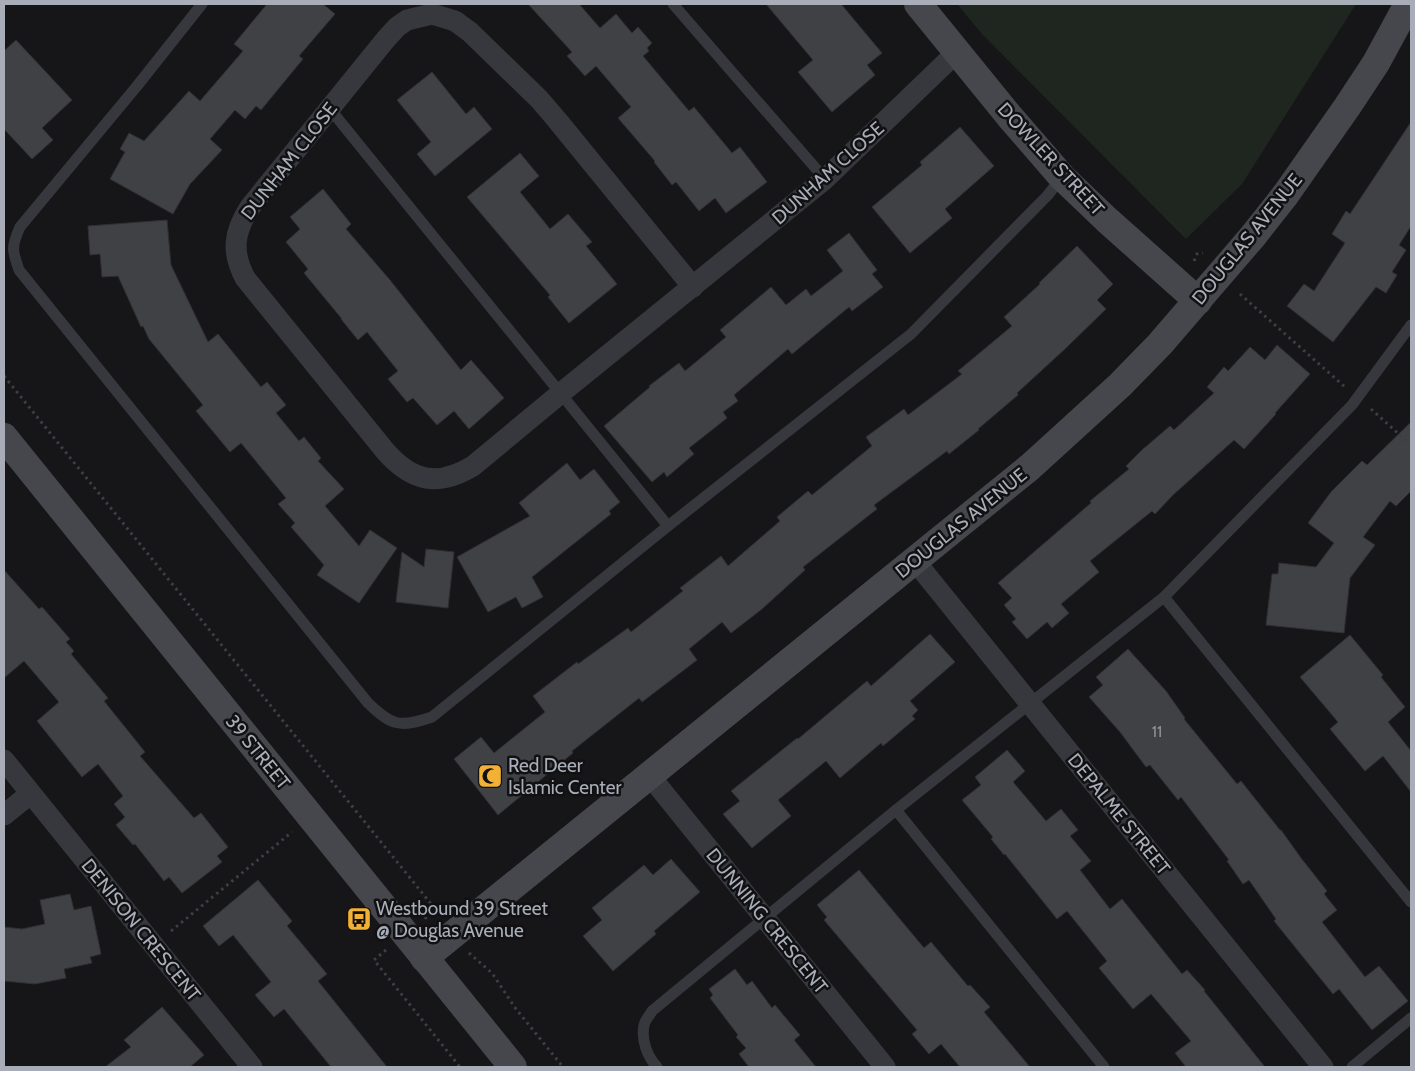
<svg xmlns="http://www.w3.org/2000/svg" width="1415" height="1071" font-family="Cabin,sans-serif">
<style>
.green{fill:#1e261f}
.building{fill:#404145;stroke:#303034}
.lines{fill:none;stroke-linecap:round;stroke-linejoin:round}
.path{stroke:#3d3f44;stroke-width:3;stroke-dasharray:2.5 4;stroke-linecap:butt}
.lane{stroke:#37383d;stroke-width:11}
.street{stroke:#37383d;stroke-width:21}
.secondary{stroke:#45474d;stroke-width:28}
.labels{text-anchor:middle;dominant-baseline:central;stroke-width:5;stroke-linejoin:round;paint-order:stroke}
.number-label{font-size:16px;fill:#8e929b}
.street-label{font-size:19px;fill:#a8adb8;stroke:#111113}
.poi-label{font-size:19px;fill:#a8adb8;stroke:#111113;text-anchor:start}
</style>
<rect width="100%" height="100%" fill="#161618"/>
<!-- green -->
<polygon class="green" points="957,4 1356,4 1242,184 1186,239 982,34"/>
<!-- building -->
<g class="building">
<polygon points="267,4 323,4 335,14 299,56 303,59 261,110 256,106 245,119 235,110 210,139 222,150 190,184 173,214 110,179 125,152 120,149 129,133 144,141 189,91 200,101 243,51 234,44"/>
<polygon points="528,4 579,4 600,28 616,14 632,33 638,27 652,43 647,48 649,51 643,56 689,111 694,107 732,153 740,147 767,182 726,213 715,198 699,211 676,182 672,185 654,162 655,161 618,118 631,107 596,66 585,76 567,56 572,52"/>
<polygon points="766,4 841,4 882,53 867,65 875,75 832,112 798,72 813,60"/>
<polygon points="16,40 72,100 42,128 53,140 32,159 4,129 4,51"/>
<polygon points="432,72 466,114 474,107 492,129 435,176 417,154 431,142 397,100"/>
<polygon points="1411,122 1411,226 1399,245 1406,250 1392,272 1397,275 1386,293 1376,287 1333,342 1287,306 1304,284 1314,291 1345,243 1332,234 1346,211 1350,214"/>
<polygon points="960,127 994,166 945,209 952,218 910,253 872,207 922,165 920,162"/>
<polygon points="520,153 539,176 520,192 550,229 568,214 592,242 586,246 617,284 569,323 548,297 550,295 467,197"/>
<polygon points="323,189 351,224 346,229 390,280 461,370 471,360 504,398 469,429 454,411 437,425 413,398 407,402 388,379 398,371 367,332 358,340 341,319 342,319 304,273 308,269 286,242 300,229 290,217"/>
<polygon points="167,220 171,265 208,342 218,334 261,387 267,382 286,405 276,413 299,441 304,437 321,458 318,461 344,489 325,506 359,546 370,530 397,548 359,603 317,575 324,565 291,527 295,523 278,504 286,498 241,443 230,452 196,411 203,405 149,339 143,326 141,327 118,276 102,277 100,254 90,255 88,226"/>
<polygon points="849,233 877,270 872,274 883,287 852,311 849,307 792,354 788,349 734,395 738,401 723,412 727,418 689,448 694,454 667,477 664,472 652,482 604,426 650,387 649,386 679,363 685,371 726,337 720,330 771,287 786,305 806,289 811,296 843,271 827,250"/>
<polygon points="1077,246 1113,284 1097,300 1106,309 1066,348 1017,393 1018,395 978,429 979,430 949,454 947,451 874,505 877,509 803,567 805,570 762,609 731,633 722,622 689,649 697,660 642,702 639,698 572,751 573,753 498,815 454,759 481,737 494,753 545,712 533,696 577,662 578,664 628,628 631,632 683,591 680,588 721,556 728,566 780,521 777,517 808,491 812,495 872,446 866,437 904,409 908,415 962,374 958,371 1012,326 1004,317 1040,284 1039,283"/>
<polygon points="1277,345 1310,374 1275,413 1276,414 1244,449 1234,440 1173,495 1155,514 1152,511 1090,561 1099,572 1061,604 1069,613 1052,628 1047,622 1027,639 1012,622 1016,619 1004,605 1012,598 998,583 1091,503 1090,501 1129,469 1126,466 1142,450 1170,426 1174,430 1214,393 1207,387 1224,367 1228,371 1250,347 1265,360"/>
<polygon points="1411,422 1411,491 1396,506 1390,501 1363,537 1375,545 1350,578 1344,633 1266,625 1272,574 1278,574 1279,563 1316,567 1334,543 1308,523 1331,492 1362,461 1367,465"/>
<polygon points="567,463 580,480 594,469 620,502 609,511 611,514 532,577 543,597 522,608 516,597 488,612 457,557 530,516 519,503"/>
<polygon points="426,549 454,552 448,608 396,602 402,552 424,567"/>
<polygon points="4,570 39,609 42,607 70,639 66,642 74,651 71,654 108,698 104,701 145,752 140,756 194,818 201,813 228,847 217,856 222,862 182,893 169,877 164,881 135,844 133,845 116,825 125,817 114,804 123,796 98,764 82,777 37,721 59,702 24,661 4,678"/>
<polygon points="930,634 955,662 910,701 918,710 912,716 915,719 883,746 881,743 840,778 826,761 778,800 791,816 752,848 723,814 740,801 731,791 797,738 798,739 867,681 871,686"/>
<polygon points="1350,635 1383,675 1381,677 1405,707 1388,722 1411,751 1411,792 1383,756 1365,771 1330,729 1338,722 1300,677"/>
<polygon points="1128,649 1166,691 1185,718 1184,719 1237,784 1241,781 1280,830 1281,830 1301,858 1327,891 1324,894 1337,910 1322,922 1365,977 1379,966 1408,1001 1372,1030 1339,989 1333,994 1274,921 1276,919 1249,880 1243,884 1227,861 1229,860 1181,797 1178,800 1150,765 1146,767 1120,732 1089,697 1103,685 1096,677"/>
<polygon points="1007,750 1025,771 1013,782 1046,821 1061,809 1078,830 1070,836 1091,861 1080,870 1110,909 1122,899 1182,974 1187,970 1205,990 1204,991 1265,1067 1186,1067 1175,1053 1191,1041 1151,994 1133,1009 1099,968 1107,961 1067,911 1057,919 1005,854 1004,855 991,839 993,837 962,800 981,785 975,777"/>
<polygon points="671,859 700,892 654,931 656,934 613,971 583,936 602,920 592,908 644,865 653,875"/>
<polygon points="859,870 924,948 931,942 968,986 970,985 990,1007 984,1012 1030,1067 960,1067 941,1044 929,1054 912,1034 917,1030 824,920 827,917 817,905"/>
<polygon points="258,880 292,921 287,926 327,974 318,981 387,1067 331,1067 284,1009 274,1017 255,995 271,982 233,935 219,946 203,926"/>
<polygon points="70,894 74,910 91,906 101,954 90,957 92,963 64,969 66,978 35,984 4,981 4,927 22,929 45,924 40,900"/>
<polygon points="735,969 747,985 752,981 772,1008 775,1005 800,1035 794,1040 816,1067 749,1067 739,1054 746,1048 736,1037 738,1035 710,998 713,995 709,989"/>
<polygon points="162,1007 204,1055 190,1067 105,1067 131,1047 124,1040"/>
</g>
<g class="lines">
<!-- path -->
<g class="path">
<polyline points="1194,261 1197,254 1203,253"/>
<polyline points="1240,294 1345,387"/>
<polyline points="4,376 436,910"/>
<polyline points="1371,409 1411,445"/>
<polyline points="435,909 443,908"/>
<polyline points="425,919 428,914 434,908"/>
<polyline points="171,931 292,832"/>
<polyline points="386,950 374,960 460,1067"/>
<polyline points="469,953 492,973 516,1009 563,1067"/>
</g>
<!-- lane -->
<g class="lane">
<path d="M202,4L137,86L20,227C11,247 12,250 19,270L368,703C392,726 400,728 432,717L668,526L911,334L1047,196L1062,177"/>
<polyline points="673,4 825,179"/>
<polyline points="330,109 668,526"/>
<polyline points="1164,597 1411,902"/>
<polyline points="896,810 1104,1067"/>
<path d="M657,1067C647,1056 641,1040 644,1025C645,1020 650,1015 652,1011L896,810L1164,597L1352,405L1411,325"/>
<polyline points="1352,1067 1411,1018"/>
</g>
<!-- street -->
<g class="street">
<path d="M693,287L557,120L539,99L470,32L455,21L432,14L407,20L397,27L386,39L250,207C234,232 231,251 245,278L386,452C413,482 438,487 473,466L561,393L825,179L957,52"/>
<polyline points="915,561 1323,1067"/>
<polyline points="4,760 252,1067"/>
<polyline points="650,776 885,1067"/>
<polyline points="4,815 30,794"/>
</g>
<!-- secondary -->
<g class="secondary">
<polyline points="918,4 1010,117 1062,177 1107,220 1198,301"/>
<polyline points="4,437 513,1067"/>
<polyline points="424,958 1030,467 1120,385 1160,344 1253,236 1286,194 1347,107 1376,63 1408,4"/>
</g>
</g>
<!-- icons -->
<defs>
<symbol id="mosque-square" viewBox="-11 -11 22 22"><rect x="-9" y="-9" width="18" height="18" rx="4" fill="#f2b134" stroke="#111113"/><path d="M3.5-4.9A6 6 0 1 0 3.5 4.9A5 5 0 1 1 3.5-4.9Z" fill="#111"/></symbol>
<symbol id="bus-square" viewBox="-11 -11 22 22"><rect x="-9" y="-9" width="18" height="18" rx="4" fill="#f2b134" stroke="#111113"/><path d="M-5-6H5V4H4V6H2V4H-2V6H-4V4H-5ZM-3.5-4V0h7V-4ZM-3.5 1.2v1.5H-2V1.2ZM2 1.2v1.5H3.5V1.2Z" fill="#111"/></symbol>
</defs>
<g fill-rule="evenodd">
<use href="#mosque-square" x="476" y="762" width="28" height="28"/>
<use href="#bus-square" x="345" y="905" width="28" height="28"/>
</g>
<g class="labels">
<!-- number labels -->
<g class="number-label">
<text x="1157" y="731">11</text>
</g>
<!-- street labels -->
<g class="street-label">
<text transform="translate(1051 159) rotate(47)">DOWLER STREET</text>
<text transform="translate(289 161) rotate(-52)">DUNHAM CLOSE</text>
<text transform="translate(828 173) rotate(-42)">DUNHAM CLOSE</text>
<text transform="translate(1247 239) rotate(-51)">DOUGLAS AVENUE</text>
<text transform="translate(961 523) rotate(-39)">DOUGLAS AVENUE</text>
<text transform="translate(258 752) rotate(51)">39 STREET</text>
<text transform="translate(1119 814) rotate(51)">DEPALME STREET</text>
<text transform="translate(767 921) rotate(51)">DUNNING CRESCENT</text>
<text transform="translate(141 930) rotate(51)">DENISON CRESCENT</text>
</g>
<!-- poi labels -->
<g class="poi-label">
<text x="508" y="765">Red Deer<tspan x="508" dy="22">Islamic Center</tspan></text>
<text x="376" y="908">Westbound 39 Street<tspan x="376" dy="22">@ Douglas Avenue</tspan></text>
</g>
</g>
<!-- border -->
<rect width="1415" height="1071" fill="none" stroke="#a8adb8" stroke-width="10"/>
</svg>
